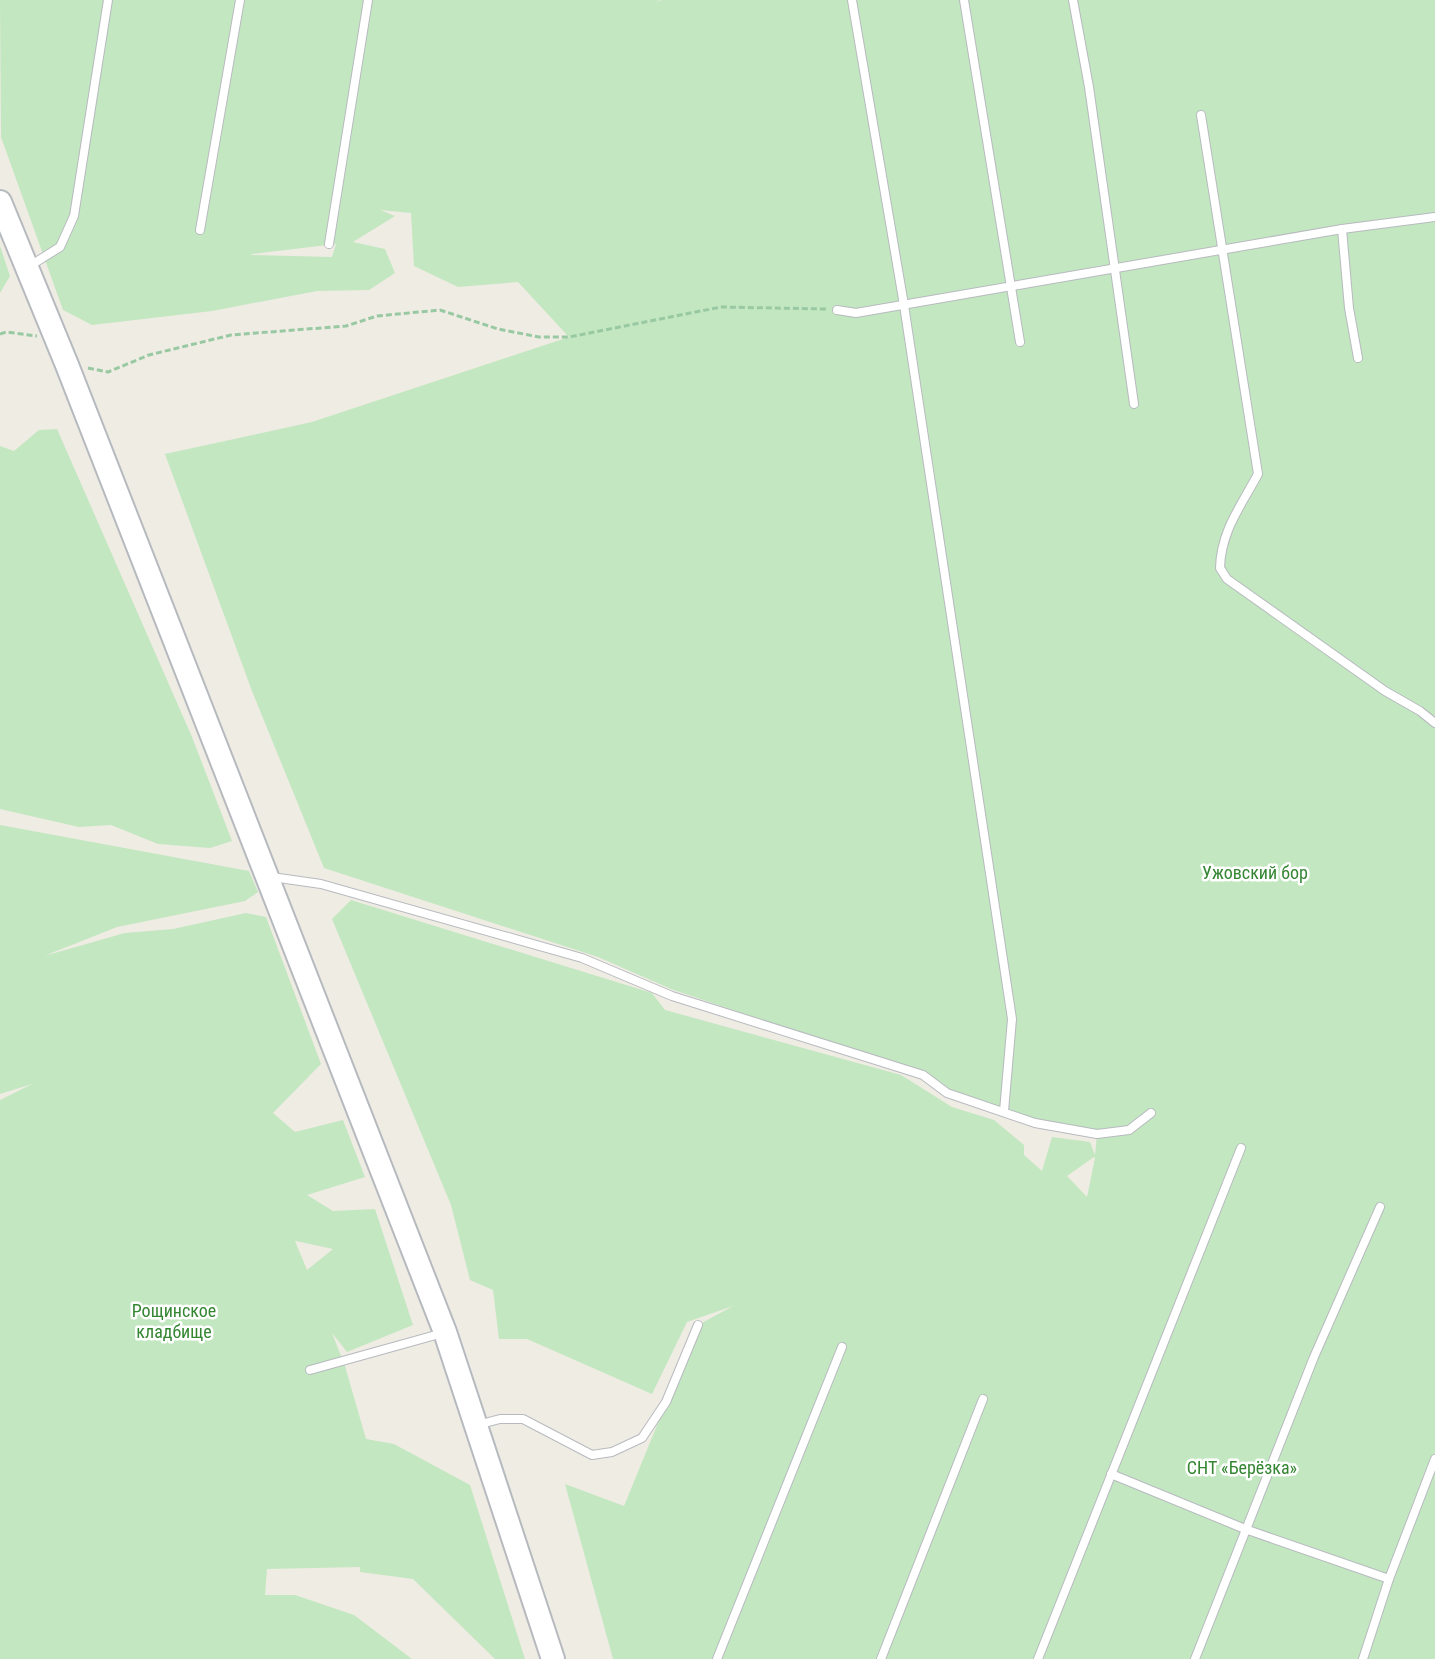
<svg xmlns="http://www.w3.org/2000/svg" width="1435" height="1659" font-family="'Roboto Condensed',sans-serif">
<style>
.green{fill:#c3e7c0;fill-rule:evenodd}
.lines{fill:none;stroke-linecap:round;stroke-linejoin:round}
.lane-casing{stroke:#b7babf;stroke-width:10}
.secondary-casing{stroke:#b6babf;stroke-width:26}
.path{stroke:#99c9a3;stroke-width:3;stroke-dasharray:6 3;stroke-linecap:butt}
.lane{stroke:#fff;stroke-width:8}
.secondary{stroke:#fff;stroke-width:22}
.labels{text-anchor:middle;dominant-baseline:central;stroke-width:5;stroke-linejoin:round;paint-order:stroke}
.park-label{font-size:18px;fill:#348632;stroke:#fff}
</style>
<rect width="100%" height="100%" fill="#efece4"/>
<!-- green -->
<g class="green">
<path d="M0,0H660L656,2L662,0H1435V1659H613L565,1484L624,1506L698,1325L733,1306L687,1322L652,1394L527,1339H499L493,1290L470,1280L451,1205L332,919L351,900L652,993L665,1010L901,1075L952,1107L994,1120L1024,1145V1155L1042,1171L1052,1137L1090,1142L1095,1155L1097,1135C1038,1123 972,1112 923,1075L671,989L598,957L324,868L252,691L165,454L312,422L569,337L518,282L458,287L414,266L411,213L380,210L395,216L353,242L385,249L395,273L369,290L317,291L212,311L92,325L63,310L1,137ZM336,244L332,257L251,255L252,254ZM1094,1157L1095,1158L1087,1197L1067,1176Z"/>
<polygon points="0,246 10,276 0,293"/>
<polygon points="57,429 192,737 232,841 210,848 158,844 111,825 79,827 0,809 0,446 14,451 39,430"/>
<path d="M0,825L249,871L258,892L245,901L117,927L44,956L125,933L173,929L246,913L266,917L321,1064L273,1113L295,1132L343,1120L365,1177L307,1195L333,1211L375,1209L413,1325L347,1352L332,1333L345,1366L366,1439L394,1444L470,1485L525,1659H495L413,1579L360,1572V1567L267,1569L265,1595H295L354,1615L412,1659H0V1100L32,1084L0,1094ZM295,1241H296L333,1249L307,1270Z"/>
</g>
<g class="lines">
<defs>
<g id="lane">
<polyline points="852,0 904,305 1012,1019 1004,1111"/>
<polyline points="964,0 1020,342"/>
<polyline points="1073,0 1089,87 1134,404"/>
<path d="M1201,115L1258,474C1241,506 1221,531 1220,568L1227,579L1385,691L1420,711L1435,723"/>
<polyline points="1342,229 1349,308 1358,358"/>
<polyline points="200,230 240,0"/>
<polyline points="329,244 368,0"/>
<polyline points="28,267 60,247 74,216 108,0"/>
<polyline points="837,310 856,313 1342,229 1435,217"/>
<polyline points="272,877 321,884 582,958 672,996 923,1075 947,1093 1035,1123 1097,1134 1129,1130 1151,1113"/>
<polyline points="310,1370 443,1333"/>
<polyline points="477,1425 500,1419 523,1419 592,1455 612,1452 642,1438 666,1402 698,1325"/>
<polyline points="1111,1474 1245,1529 1389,1579"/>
<polyline points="717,1659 842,1347"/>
<polyline points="881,1659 983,1399"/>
<polyline points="1038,1659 1241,1148"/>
<polyline points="1195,1659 1314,1357 1380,1207"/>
<polyline points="1363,1659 1389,1579 1435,1459"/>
</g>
<polyline id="secondary" points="0,202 67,365 445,1332 553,1659"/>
</defs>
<!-- lane casing -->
<use href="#lane" class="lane-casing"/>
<!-- secondary casing -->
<use href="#secondary" class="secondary-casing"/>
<!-- path -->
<g class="path">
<polyline points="0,334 6,332 37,336"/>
<polyline points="88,368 108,372 149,355 231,335 346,326 377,316 440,310 498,329 539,337 569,337 721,307 826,309"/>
</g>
<!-- lane -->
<use href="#lane" class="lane"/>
<!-- secondary -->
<use href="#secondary" class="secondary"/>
</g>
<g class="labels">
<!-- park labels -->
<g class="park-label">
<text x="1255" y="872">Ужовский бор</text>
<text x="174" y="1310">Рощинское<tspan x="174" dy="21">кладбище</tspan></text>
<text x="1242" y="1467">СНТ «Берёзка»</text>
</g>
</g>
</svg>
